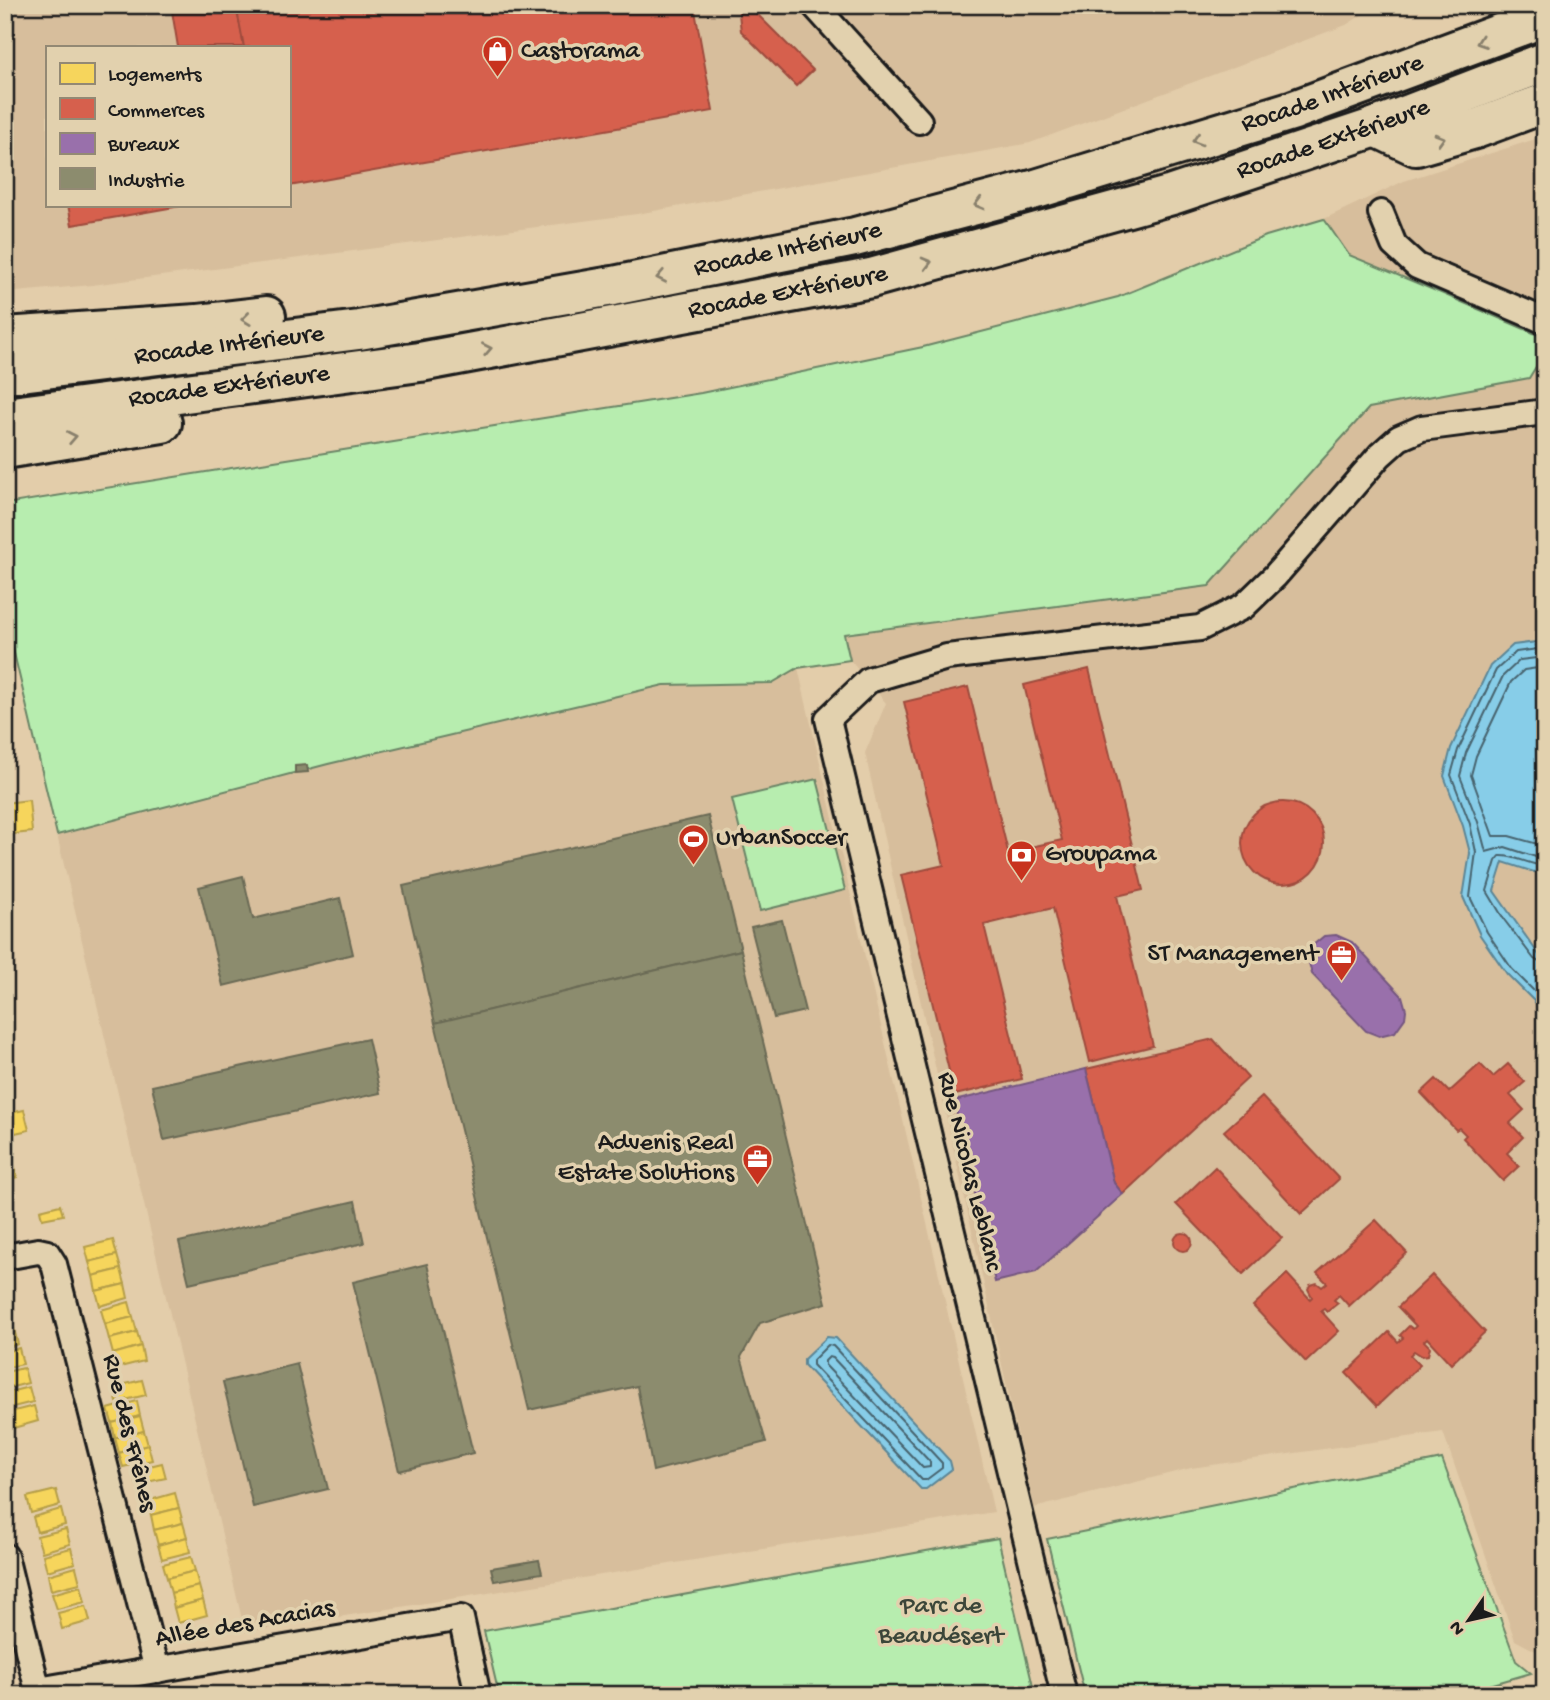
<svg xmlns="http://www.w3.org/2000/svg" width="1550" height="1700" font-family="'Gochi Hand',sans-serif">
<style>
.built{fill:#d7be9c;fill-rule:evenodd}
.green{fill:#b7edaf;stroke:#6a8466;stroke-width:2}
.water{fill:#87cde8;stroke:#5c8696;stroke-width:2}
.homes{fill:#f6d55c;stroke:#b59e49;stroke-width:2}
.shops{fill:#d6604d;stroke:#9e4c3e;stroke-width:2}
.offices{fill:#9970ab;stroke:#745780;stroke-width:2}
.industry{fill:#8c8c6e;stroke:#6a6a55;stroke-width:2}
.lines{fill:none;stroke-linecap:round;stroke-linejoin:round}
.shore{stroke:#47636e;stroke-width:2}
.minor-casing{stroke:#1c1c1c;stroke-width:30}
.motorway-casing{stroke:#1c1c1c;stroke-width:44}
.minor{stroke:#e2d1ae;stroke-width:24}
.motorway{stroke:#e2d1ae;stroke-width:38}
.oneway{stroke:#89806c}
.labels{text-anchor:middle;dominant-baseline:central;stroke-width:7;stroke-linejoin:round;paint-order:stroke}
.poi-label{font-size:26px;fill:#1c1c1c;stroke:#e2d1ae;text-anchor:start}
.street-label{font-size:26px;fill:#1c1c1c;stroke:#e2d1ae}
.park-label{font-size:26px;fill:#3b4639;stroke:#e2d1ae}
</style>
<rect width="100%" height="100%" fill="#e3cdaa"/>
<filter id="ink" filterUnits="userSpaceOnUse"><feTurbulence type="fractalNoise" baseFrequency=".0143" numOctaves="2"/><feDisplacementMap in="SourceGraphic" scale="14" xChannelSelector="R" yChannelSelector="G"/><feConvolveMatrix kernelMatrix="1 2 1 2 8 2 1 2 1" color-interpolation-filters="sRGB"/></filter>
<g filter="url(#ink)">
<!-- built -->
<g class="built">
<path d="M5,5H1378L1346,25L1030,143L637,214L92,285L5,293ZM47,47H289V205H47Z"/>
<polygon points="1545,136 1545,338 1431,288 1349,255 1324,219 1404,181"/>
<polygon points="1545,352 1545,1656 1515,1640 1443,1432 1191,1468 1034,1508 865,753 886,703 850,660 844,635 1209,586 1369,408 1529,378"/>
<polygon points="798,668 994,1512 245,1632 57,835 328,764 664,685 772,683"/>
</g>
<!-- green -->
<g class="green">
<polygon points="1324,219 1349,255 1441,293 1545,338 1545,352 1529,378 1369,408 1209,586 844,634 850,660 798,668 772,683 664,685 328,764 57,835 5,615 5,504 701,393 923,347 1118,297 1266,236"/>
<polygon points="817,779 845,890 760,911 732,799"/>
<polygon points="1442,1459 1516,1661 1531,1673 1455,1695 1085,1695 1047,1539"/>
<polygon points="998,1538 1035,1695 499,1695 484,1631"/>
</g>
<!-- water -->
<g class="water">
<polygon points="1545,641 1545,872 1534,872 1503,862 1494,891 1539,955 1545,954 1545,1012 1507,974 1480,935 1463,897 1470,853 1463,826 1444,776 1451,748 1490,666 1513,645"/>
<polygon points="827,1337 836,1338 950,1461 952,1469 926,1489 921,1489 804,1365 804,1359"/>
</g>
<!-- homes -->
<g class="homes">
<polygon points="29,800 32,832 5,835 5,803"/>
<polygon points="24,1110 29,1130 6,1135 5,1114"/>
<polygon points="10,1149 17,1177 5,1181 5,1150"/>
<polygon points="60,1205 63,1215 42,1219 40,1210"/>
<polygon points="113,1240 117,1255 89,1262 85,1247"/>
<polygon points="117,1255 121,1269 93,1276 89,1262"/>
<polygon points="121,1269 125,1284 96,1291 93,1276"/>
<polygon points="125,1284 128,1298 100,1306 96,1291"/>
<polygon points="129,1302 133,1317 105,1324 101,1310"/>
<polygon points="9,1310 13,1325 5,1327 5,1311"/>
<polygon points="133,1317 137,1332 109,1339 105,1324"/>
<polygon points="14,1329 18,1344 5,1348 5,1331"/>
<polygon points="137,1332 141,1346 113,1354 109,1339"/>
<polygon points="141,1346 144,1361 116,1368 113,1354"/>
<polygon points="19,1348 23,1364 5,1368 5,1352"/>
<polygon points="24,1368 28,1383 5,1389 5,1372"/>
<polygon points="142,1380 146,1395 117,1402 113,1387"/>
<polygon points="29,1387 33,1402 5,1409 5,1393"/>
<polygon points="137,1401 140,1416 112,1423 108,1409"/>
<polygon points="34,1406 38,1421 10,1429 6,1413"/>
<polygon points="140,1416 144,1431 115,1438 112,1423"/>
<polygon points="144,1431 148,1445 119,1453 115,1438"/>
<polygon points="148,1445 152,1460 123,1467 119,1453"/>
<polygon points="162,1463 166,1478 137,1484 133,1470"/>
<polygon points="56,1490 60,1505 31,1513 27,1497"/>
<polygon points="175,1493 179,1508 151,1515 147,1501"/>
<polygon points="179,1508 183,1523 154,1530 151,1515"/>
<polygon points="61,1509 65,1525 37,1532 33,1517"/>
<polygon points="183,1523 187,1537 158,1545 154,1530"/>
<polygon points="66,1529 70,1544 42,1552 37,1536"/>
<polygon points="187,1537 190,1552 162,1559 158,1545"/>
<polygon points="71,1548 75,1563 47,1571 43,1555"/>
<polygon points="191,1557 195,1571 167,1578 163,1564"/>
<polygon points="76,1567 80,1583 51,1590 48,1575"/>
<polygon points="195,1571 199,1586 171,1593 167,1578"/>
<polygon points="81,1586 85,1602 57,1609 52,1594"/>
<polygon points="199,1586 203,1600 174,1608 171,1593"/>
<polygon points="203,1600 207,1615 178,1623 174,1608"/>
<polygon points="86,1606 90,1621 62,1629 58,1613"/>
</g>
<!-- shops -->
<g class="shops">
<polygon points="171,5 236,5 244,47 178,47"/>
<polygon points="236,5 694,5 713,111 289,186 289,47 244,47"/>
<polygon points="738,5 748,5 813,70 796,86 741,31"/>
<polygon points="68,205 186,205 72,225"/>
<polygon points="1089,669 1143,890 1117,896 1153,1046 1090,1062 1053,908 984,925 1022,1079 955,1095 901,875 944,865 904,702 968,687 1008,852 1062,840 1024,685"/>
<circle cx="1283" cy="843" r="41"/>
<polygon points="1213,1039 1248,1078 1123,1194 1114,1183 1086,1069"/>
<polygon points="1480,1064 1493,1077 1508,1064 1525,1082 1510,1095 1524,1110 1510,1123 1523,1137 1507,1153 1519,1166 1503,1181 1463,1138 1466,1135 1459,1128 1456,1130 1421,1093 1436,1079 1449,1092"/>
<polygon points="1262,1097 1339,1179 1301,1214 1224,1131"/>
<polygon points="1215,1167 1282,1238 1243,1274 1176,1204"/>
<polygon points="1376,1220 1407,1253 1349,1306 1339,1295 1334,1300 1338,1303 1327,1312 1324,1309 1321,1311 1339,1331 1306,1362 1253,1306 1287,1274 1310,1299 1312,1297 1308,1289 1310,1285 1317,1283 1322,1287 1327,1283 1317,1273"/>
<circle cx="1183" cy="1242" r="9"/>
<polygon points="1432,1275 1485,1332 1451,1364 1427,1338 1424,1341 1430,1347 1428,1355 1422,1356 1414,1351 1410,1355 1420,1365 1377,1406 1346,1373 1389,1332 1398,1342 1403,1338 1400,1335 1409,1326 1413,1329 1416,1326 1398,1307"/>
</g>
<!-- offices -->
<g class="offices">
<polygon points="1336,935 1352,942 1402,996 1406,1010 1405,1018 1395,1032 1379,1036 1366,1031 1312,974 1308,959 1313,945 1324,936"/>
<polygon points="1086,1069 1114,1183 1123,1194 1036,1272 995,1282 954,1101"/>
</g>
<!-- industry -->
<g class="industry">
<polygon points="307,765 308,772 295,773 295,766"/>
<polygon points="708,816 741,950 435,1023 403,886"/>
<polygon points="243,876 253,919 340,898 353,954 223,986 199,887"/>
<polygon points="782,920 805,1011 774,1018 751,927"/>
<polygon points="741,950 826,1303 760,1323 741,1357 766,1442 653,1471 637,1386 529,1410 435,1023"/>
<polygon points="368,1039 380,1093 164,1140 152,1086"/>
<polygon points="355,1201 364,1243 189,1283 179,1242"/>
<polygon points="427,1264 473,1453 399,1471 353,1282"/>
<polygon points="297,1364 328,1489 253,1507 223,1382"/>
<polygon points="539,1560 542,1573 494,1581 491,1568"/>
</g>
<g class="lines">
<!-- shore -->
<g class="shore">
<polyline points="1545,648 1516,652 1496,670 1458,750 1451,775 1470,824 1476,852 1470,897 1487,932 1512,969 1545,1002"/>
<polyline points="1545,657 1520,660 1503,676 1466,753 1460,776 1478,822 1486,852 1505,847 1536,857 1545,857"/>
<polyline points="1545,667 1524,670 1511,682 1476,756 1471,775 1493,836 1509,836 1545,846"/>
<path d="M1545,866C1529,865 1515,855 1500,856L1496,861L1487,891L1505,921L1534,959L1539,962L1545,961"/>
<polygon points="828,1345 833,1346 942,1463 942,1468 926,1480 922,1480 813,1365 813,1360"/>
<polygon points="829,1357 833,1358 930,1462 930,1467 923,1468 825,1365 825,1361"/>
</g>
<defs>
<g id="minor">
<polyline points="814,5 919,121"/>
<polyline points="1381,213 1394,245 1417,266 1545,321"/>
<polyline points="5,1257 38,1251 47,1253 54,1264 157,1670"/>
<polyline points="5,1556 39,1695"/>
<polyline points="38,1690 461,1618 478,1695"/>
<polyline points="1064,1695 828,719 869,680 947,657 1200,628 1244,606 1275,576 1380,455 1399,438 1422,428 1545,412"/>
</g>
<g id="motorway">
<polyline points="1376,127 1416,146 1478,128 1545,103"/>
<polyline points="5,337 197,324 266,316"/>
<path id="s1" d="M5,374L359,330L613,286L855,237L1036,189L1294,110L1545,17"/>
<path id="s2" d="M5,417L420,362L871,278L1172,195L1376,127L1545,62"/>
<polyline points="5,449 162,423"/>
</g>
</defs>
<!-- minor casing -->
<use href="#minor" class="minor-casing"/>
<!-- motorway casing -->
<use href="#motorway" class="motorway-casing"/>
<!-- minor -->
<use href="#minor" class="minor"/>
<!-- motorway -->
<use href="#motorway" class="motorway"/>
</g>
<!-- one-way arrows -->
<defs><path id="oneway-chevron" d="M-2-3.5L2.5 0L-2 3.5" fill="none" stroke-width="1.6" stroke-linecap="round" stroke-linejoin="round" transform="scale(1.75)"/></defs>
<g class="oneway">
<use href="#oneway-chevron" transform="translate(1481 42) rotate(160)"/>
<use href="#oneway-chevron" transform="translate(1440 139) rotate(-16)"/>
<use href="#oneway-chevron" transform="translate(1197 140) rotate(163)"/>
<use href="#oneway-chevron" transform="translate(979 204) rotate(165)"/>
<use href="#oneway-chevron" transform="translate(927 263) rotate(-15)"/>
<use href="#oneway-chevron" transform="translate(661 277) rotate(169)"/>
<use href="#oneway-chevron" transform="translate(246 319) rotate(173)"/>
<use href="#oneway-chevron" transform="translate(487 349) rotate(-11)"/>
<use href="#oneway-chevron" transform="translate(72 437) rotate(-11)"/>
</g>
</g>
<!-- icons -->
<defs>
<symbol id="shop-pin" viewBox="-11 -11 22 30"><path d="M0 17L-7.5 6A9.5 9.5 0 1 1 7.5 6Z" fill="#c8321e" stroke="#e2d1ae"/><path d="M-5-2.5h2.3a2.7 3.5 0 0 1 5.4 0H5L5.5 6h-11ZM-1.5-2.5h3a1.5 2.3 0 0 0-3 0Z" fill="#fff"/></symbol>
<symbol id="stadium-pin" viewBox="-11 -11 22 30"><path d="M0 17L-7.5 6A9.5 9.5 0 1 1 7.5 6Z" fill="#c8321e" stroke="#e2d1ae"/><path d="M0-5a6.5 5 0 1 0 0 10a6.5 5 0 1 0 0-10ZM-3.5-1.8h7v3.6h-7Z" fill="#fff"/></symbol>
<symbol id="bank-pin" viewBox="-11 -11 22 30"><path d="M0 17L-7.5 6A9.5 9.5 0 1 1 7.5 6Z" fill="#c8321e" stroke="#e2d1ae"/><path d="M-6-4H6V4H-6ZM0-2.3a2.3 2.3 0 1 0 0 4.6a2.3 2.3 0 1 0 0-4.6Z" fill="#fff"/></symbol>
<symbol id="office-pin" viewBox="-11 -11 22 30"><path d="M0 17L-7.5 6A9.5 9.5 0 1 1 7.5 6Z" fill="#c8321e" stroke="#e2d1ae"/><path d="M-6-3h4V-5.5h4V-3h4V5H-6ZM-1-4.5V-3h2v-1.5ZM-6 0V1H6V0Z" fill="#fff"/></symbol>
</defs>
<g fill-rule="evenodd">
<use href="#shop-pin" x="480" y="34" width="35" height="47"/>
<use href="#stadium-pin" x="676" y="822" width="35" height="47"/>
<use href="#bank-pin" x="1004" y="838" width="35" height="47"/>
<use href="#office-pin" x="1324" y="938" width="35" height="47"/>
<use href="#office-pin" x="740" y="1142" width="35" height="47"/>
</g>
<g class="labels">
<!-- poi labels -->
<g class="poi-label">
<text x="521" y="52">Castorama</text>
<text x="716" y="839">UrbanSoccer</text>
<text x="1045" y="855">Groupama</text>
<text x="1318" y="955" text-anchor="end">ST Management</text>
<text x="734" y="1144" text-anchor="end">Advenis Real<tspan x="734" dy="30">Estate Solutions</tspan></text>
</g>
<!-- street labels -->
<g class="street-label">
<text stroke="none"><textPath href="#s1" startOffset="1360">Rocade Intérieure</textPath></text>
<text stroke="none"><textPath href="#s2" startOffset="1360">Rocade Extérieure</textPath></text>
<text stroke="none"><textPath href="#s1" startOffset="793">Rocade Intérieure</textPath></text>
<text stroke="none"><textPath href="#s2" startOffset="793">Rocade Extérieure</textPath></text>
<text stroke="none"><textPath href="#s1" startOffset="226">Rocade Intérieure</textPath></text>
<text stroke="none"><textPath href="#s2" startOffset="226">Rocade Extérieure</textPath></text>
<text transform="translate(968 1172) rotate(76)">Rue Nicolas Leblanc</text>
<text transform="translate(128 1433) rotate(76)">Rue des Frênes</text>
<text transform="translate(245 1625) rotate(-10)">Allée des Acacias</text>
</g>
<!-- park labels -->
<g class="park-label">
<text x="941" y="1607">Parc de<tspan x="941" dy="30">Beaudésert</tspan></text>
</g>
</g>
<!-- margin -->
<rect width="1550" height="1700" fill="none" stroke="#e2d1ae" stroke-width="28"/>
<rect x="14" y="14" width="1522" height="1672" fill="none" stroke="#1c1c1c" stroke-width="2.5" filter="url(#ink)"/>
<!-- legend -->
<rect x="46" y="46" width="245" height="161" fill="#e2d1ae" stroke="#938974" stroke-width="2"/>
<rect x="60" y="63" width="35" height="21" fill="#f6d55c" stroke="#938974" stroke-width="2"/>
<text x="108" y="80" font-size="21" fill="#1c1c1c">Logements</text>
<rect x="60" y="98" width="35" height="21" fill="#d6604d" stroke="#938974" stroke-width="2"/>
<text x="108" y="116" font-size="21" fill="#1c1c1c">Commerces</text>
<rect x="60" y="133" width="35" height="21" fill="#9970ab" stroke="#938974" stroke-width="2"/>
<text x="108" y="150" font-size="21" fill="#1c1c1c">Bureaux</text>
<rect x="60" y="168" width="35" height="21" fill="#8c8c6e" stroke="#938974" stroke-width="2"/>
<text x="108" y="186" font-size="21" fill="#1c1c1c">Industrie</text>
<!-- north arrow -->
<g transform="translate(1469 1620) rotate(236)" stroke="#e2d1ae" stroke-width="5" paint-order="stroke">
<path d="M0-5L12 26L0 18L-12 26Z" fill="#1c1c1c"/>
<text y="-10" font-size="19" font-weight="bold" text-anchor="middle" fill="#1c1c1c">N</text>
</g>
</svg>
